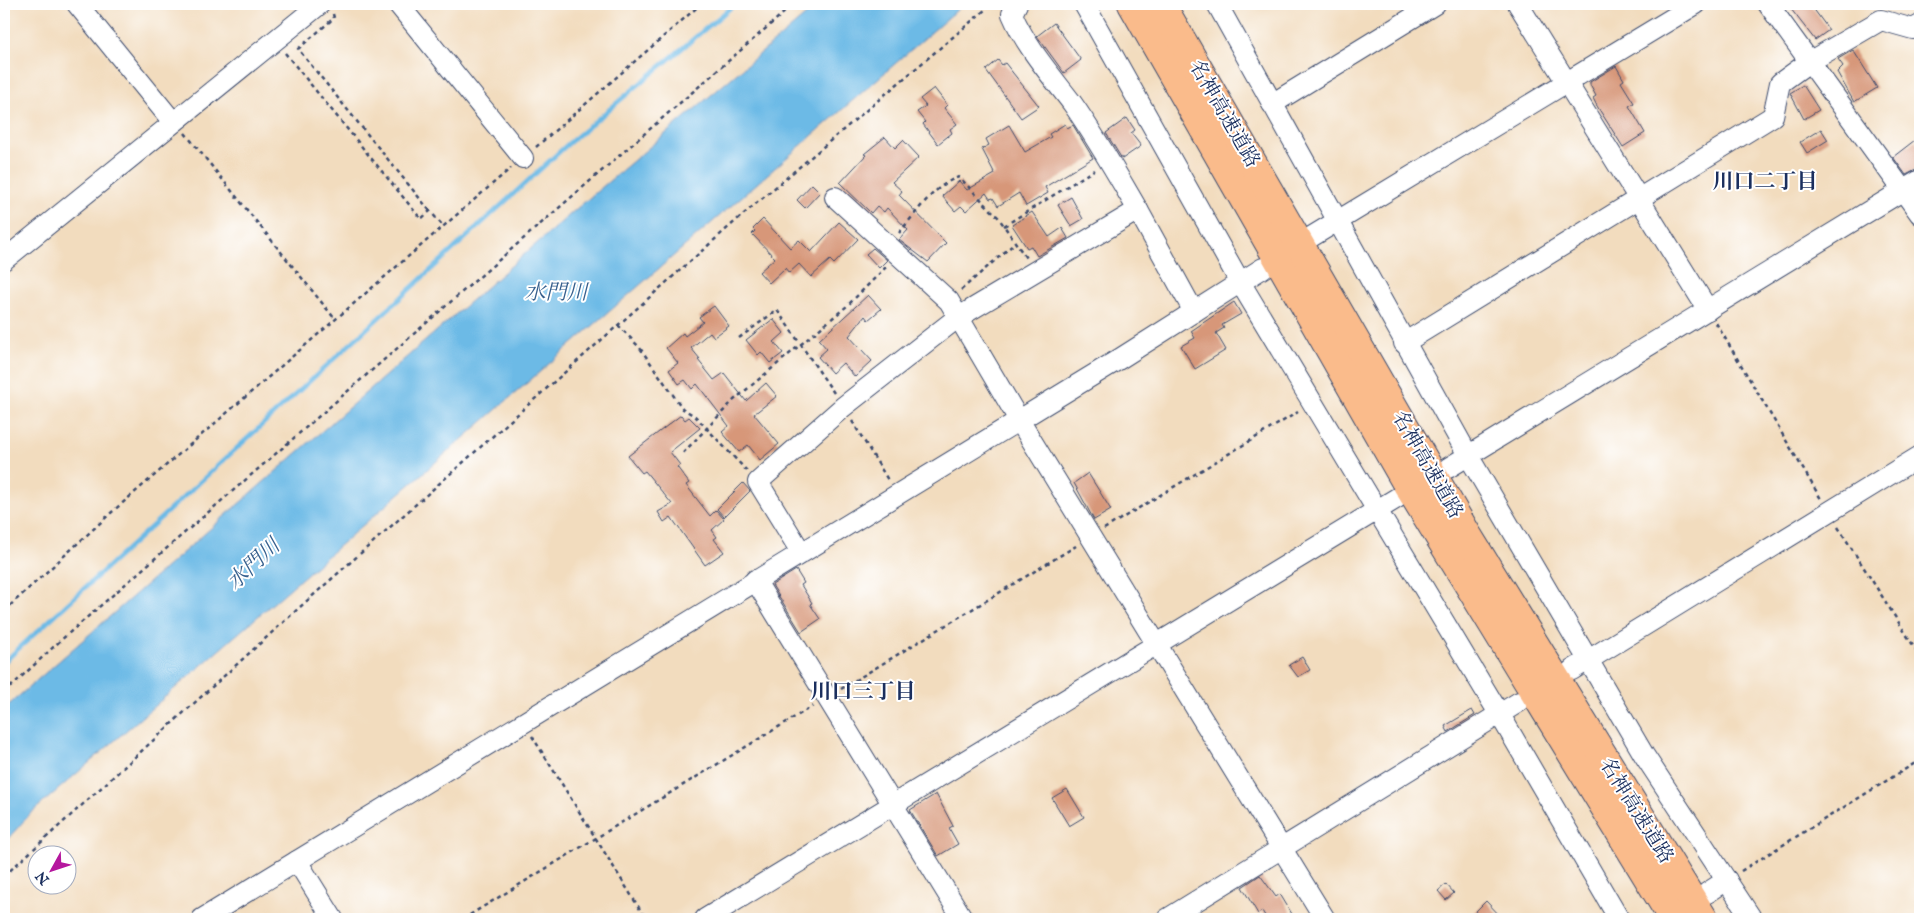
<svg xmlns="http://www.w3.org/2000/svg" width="1924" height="923" font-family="'IM FELL English','Noto Serif JP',serif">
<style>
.water{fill:#6cbae6;stroke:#4474a2}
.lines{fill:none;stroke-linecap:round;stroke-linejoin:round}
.stream{stroke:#6cbae6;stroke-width:4.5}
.building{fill:#d79779}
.minor-casing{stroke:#3b496c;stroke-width:22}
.highway-casing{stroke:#3b496c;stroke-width:30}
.path{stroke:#3b496c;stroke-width:2.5;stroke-dasharray:4 4;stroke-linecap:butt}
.minor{stroke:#fff;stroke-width:20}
.highway{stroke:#fabb8b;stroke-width:28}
.labels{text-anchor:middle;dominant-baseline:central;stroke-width:4;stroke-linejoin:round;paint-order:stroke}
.street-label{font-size:20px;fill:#1b2f5e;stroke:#fff}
.neighbourhood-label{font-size:21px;font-weight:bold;fill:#1b2f5e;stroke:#fff}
.water-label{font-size:21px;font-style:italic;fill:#37608e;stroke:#fff}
</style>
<rect width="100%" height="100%" fill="#fff"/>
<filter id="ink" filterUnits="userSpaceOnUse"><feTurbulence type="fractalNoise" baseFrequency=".02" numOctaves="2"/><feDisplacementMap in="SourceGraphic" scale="10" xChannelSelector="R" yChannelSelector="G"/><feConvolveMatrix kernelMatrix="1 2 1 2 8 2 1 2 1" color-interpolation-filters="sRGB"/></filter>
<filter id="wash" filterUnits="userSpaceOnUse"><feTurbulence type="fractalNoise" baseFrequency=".0096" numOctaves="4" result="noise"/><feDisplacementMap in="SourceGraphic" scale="20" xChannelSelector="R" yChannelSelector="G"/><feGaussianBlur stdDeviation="1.12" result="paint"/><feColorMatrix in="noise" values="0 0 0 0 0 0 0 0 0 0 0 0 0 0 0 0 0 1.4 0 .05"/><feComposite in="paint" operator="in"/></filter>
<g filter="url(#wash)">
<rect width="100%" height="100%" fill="#f2dcbe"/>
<!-- water -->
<polygon class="water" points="819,4 964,4 30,814 4,843 4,709 575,210"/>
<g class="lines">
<!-- stream -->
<polyline class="stream" points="4,662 569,143 735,4"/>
</g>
<g id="blocks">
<!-- building -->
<g class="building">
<polygon points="1787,4 1810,4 1829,30 1815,40"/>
<polygon points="1054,23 1081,60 1064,73 1037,36"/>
<polygon points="1853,50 1877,88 1854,102 1837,72 1843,66 1838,59"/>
<polygon points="998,60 1002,65 1005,63 1039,106 1021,118 986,70"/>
<polygon points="1616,66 1624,80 1621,82 1634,103 1629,106 1645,133 1623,147 1597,106 1593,98 1596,96 1590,85 1590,82"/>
<polygon points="1803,85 1819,110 1804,119 1790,93"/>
<polygon points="934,88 947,105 944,108 957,124 950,129 952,133 938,144 923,124 925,122 917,112 926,106 920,99"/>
<polygon points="1127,118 1135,130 1131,133 1141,146 1122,159 1106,133"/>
<polygon points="1065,124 1067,128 1073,125 1093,158 1045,187 1048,193 1026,206 1019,193 998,206 993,198 990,199 986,193 966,211 961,206 955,211 942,196 959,181 967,190 995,174 982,149 989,145 986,139 1009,125 1025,152 1051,137 1049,134"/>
<polygon points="1821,129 1828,140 1807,153 1800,142"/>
<polygon points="885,137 895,148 903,140 919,157 892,182 902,191 899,195 946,243 928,262 899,240 908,230 887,208 884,212 877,206 871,213 840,183 866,155 864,154"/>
<polygon points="1915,140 1920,147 1920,168 1906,175 1893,157"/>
<polygon points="812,184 820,192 805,208 797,200"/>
<polygon points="1071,197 1083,219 1071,226 1058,205"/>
<polygon points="1032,212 1049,237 1062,228 1068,238 1037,256 1031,246 1027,248 1012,225"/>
<polygon points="763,219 790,248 799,240 811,252 839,222 858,239 834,264 830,260 811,277 799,264 789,273 785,268 769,283 759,272 775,258 752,234 755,231 753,229"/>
<polygon points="873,248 887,260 879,268 866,254"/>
<polygon points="868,295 881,309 868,320 865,316 849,336 872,361 855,377 843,363 832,373 818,357 827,349 819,340"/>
<polygon points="1234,302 1241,314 1222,325 1224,328 1216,333 1226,350 1195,369 1181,346 1195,338 1191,331"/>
<polygon points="714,306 729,326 714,337 710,332 691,348 700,359 698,360 714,380 724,373 746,401 766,383 777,396 754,414 779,444 760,460 748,445 739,452 722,432 729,426 697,384 692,389 685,380 679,384 669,370 678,363 666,348 683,333 685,336 703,322 699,317"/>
<polygon points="773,319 784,333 774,342 783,353 770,363 761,352 758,355 746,340"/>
<polygon points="681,415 685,420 689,417 700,428 670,452 680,465 677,467 689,483 686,485 710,516 716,510 724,519 712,530 717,537 714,539 724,552 705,565 671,517 664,522 658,512 672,504 645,471 642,473 628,456"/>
<polygon points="1088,473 1111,510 1094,520 1074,483"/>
<polygon points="743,483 750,491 724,517 717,509"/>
<polygon points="796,570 804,583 801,585 812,603 810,604 820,619 801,632 772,585"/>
<polygon points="1302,657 1310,670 1298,677 1289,665"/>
<polygon points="1472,710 1475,715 1448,732 1445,726"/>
<polygon points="1067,789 1084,817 1069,826 1052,798"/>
<polygon points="936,794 953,826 949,828 958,844 938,856 910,810"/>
<polygon points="1260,875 1276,897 1280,894 1292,914 1284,919 1267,919 1262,911 1258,914 1242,887"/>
<polygon points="1446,884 1454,893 1446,900 1438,891"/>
<polygon points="1486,901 1503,919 1469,919 1477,910"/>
</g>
</g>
</g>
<g filter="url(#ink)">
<use href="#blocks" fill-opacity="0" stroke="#3b496c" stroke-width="1"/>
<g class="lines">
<defs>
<g id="minor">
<polyline points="77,4 173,122"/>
<polyline points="398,4 523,158"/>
<path d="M1017,4L1012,14C1026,47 1050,74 1072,103C1096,137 1117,174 1138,210"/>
<polyline points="1084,4 1240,282 1500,715 1619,919"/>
<polyline points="1217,4 1469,457 1644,755 1752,919"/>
<polyline points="1518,4 1708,310"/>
<polyline points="1768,4 1920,214"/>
<polyline points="1272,104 1435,4"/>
<polyline points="835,197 949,301 1019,420 1325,919"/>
<polyline points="1311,237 1696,4"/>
<polyline points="4,260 320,4"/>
<polyline points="1404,343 1773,116 1780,83 1809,62 1881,20 1913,29 1920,25"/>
<polyline points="1448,468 1920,180"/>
<polyline points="801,552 758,482 843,407 957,318 1138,210 1194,312"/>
<polyline points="755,580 963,919"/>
<polyline points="1572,670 1920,456"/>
<polyline points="297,861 333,919"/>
<polyline points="1707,893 1727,880"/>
<polyline points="202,919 1121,358 1263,268"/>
<polyline points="705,919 1397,498"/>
<polyline points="1167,919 1519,702"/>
</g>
<g id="highway">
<polyline points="1132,4 1408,486 1673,919"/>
<polyline points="1161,4 1467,534 1704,919"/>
</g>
</defs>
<!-- minor casing -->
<use href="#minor" class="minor-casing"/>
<!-- highway casing -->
<use href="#highway" class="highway-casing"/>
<!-- path -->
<g class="path">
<polyline points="333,14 334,18 298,49 430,211"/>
<polyline points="285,53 421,219 430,211 443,226"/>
<polyline points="185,133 335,319"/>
<polyline points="536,147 701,4"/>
<polyline points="1004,226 1094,170"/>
<path d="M899,233C916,213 934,185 959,177L998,217L1026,258"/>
<polyline points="961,290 1015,243"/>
<polyline points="1716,323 1821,499"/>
<polyline points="618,325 640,348 683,409 695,416 747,471"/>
<polyline points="739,338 777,310 834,393"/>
<polyline points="852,421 888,480"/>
<polyline points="683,453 734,400 847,306 886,267"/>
<polyline points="1838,527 1920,656"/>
<polyline points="1104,529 1298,412"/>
<polyline points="4,611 112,512 511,168"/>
<polyline points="841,689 1076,546"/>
<polyline points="4,693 61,640 794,4"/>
<polyline points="532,736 646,919"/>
<polyline points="1741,871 1920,760"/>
<polyline points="4,876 300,607 739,218 992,4"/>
<polyline points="463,919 813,706"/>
</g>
<!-- minor -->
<use href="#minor" class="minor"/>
<!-- highway -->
<use href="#highway" class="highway"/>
</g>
</g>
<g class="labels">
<!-- street labels -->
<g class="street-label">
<text transform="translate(1224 114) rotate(60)">名神高速道路</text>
<text transform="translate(1427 465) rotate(60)">名神高速道路</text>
<text transform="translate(1636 811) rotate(58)">名神高速道路</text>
</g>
<!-- neighbourhood labels -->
<g class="neighbourhood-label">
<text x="1765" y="182">川口二丁目</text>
<text x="863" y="692">川口三丁目</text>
</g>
<!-- water labels -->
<g class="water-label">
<text x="556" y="293">水門川</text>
<text transform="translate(254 565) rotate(-43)">水門川</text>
</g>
</g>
<!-- margin -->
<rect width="1924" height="923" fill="none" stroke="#fff" stroke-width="20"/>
<!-- north arrow -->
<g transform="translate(52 870) rotate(230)"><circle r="24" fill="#ffffff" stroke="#a4acbf"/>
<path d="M0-4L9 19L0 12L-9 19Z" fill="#b5179e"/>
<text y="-8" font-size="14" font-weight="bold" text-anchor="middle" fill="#1b2f5e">N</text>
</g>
</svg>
